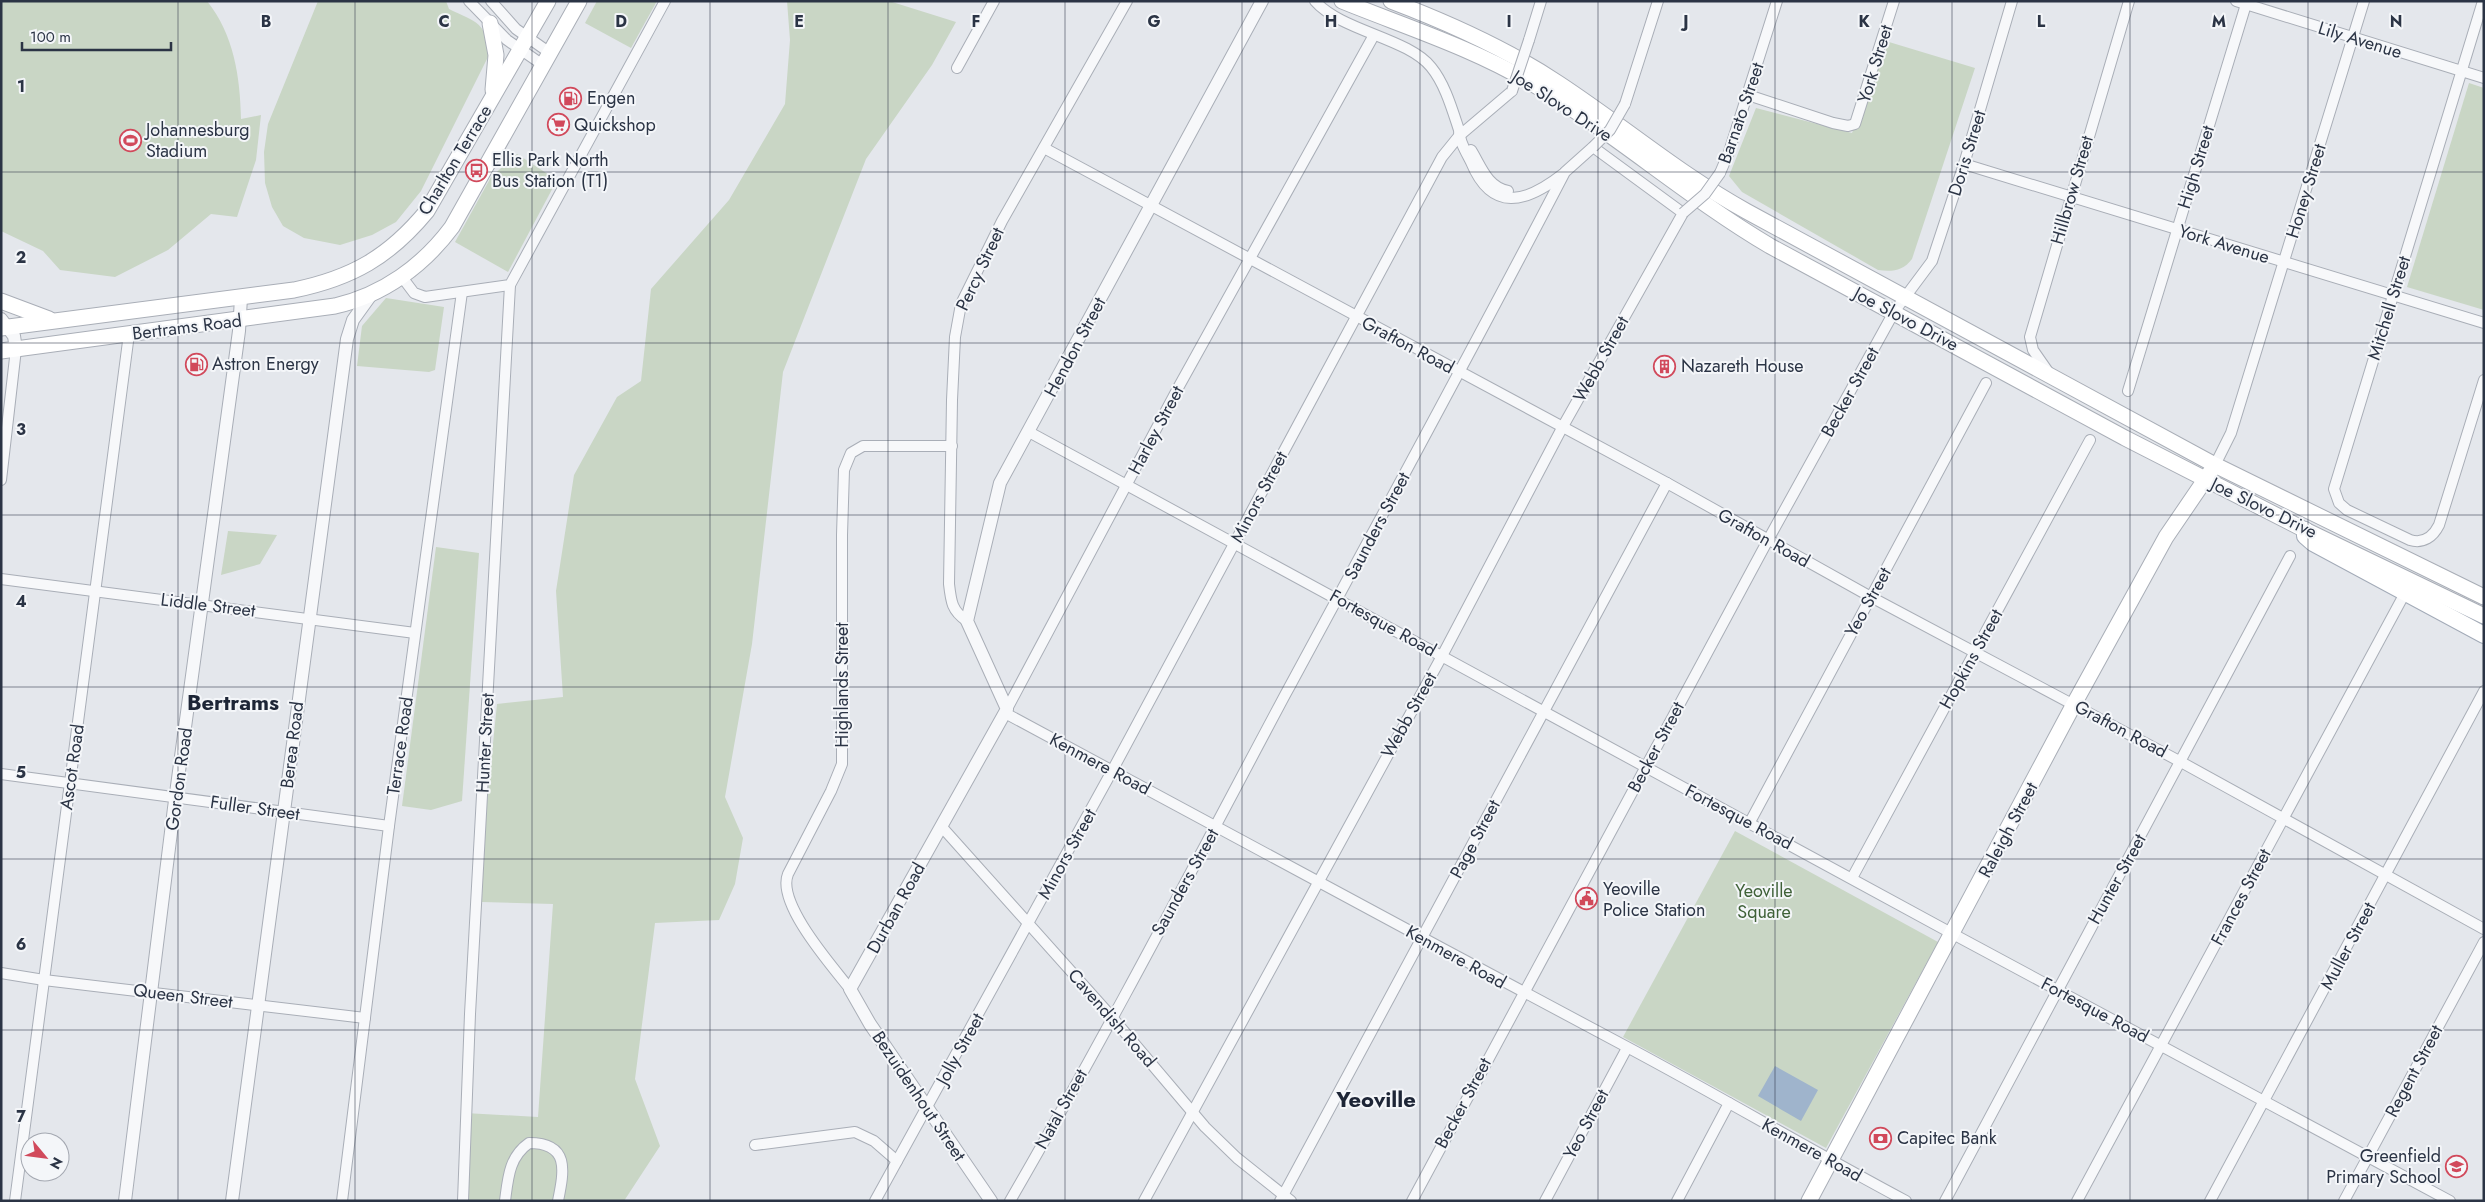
<svg xmlns="http://www.w3.org/2000/svg" width="2485" height="1202" font-family="Jost,sans-serif">
<style>
.green{fill:#c9d6c5}
.water{fill:#9fb4cc}
.lines{fill:none;stroke-linecap:round;stroke-linejoin:round}
.minor-casing{stroke:#a9aeb7;stroke-width:12}
.tertiary-casing{stroke:#a9aeb7;stroke-width:14}
.secondary-casing{stroke:#a9aeb7;stroke-width:17}
.primary-casing{stroke:#a3abb8;stroke-width:18}
.minor{stroke:#f7f8fa;stroke-width:10}
.tertiary{stroke:#f7f8fa;stroke-width:12}
.secondary{stroke:#fff;stroke-width:15}
.primary{stroke:#fff;stroke-width:16}
.minor-bridge-casing{stroke:#a9aeb7;stroke-width:12;stroke-linecap:butt}
.minor-bridge{stroke:#f7f8fa;stroke-width:10}
.grid{fill:none;stroke:#2b3445;stroke-width:1;stroke-opacity:0.55}
.labels{text-anchor:middle;dominant-baseline:central;stroke-width:4;stroke-linejoin:round;paint-order:stroke}
.street-label{font-size:18px;fill:#2b3445;stroke:#f4f6f9}
.poi-label{font-size:18px;fill:#2b3445;stroke:#f4f6f9;text-anchor:start}
.park-label{font-size:18px;fill:#3f6138;stroke:#f4f6f9}
.district-label{font-size:22px;font-weight:bold;fill:#1d2536;stroke:#f4f6f9}
.grid-label{font-size:16px;text-anchor:middle;font-weight:bold;fill:#2b3445;stroke:#f4f6f9;stroke-width:4;stroke-linejoin:round;paint-order:stroke}
</style>
<rect width="100%" height="100%" fill="#e4e7ec"/>
<!-- green -->
<g class="green">
<path d="M1,1H207C234,35 240,76 241,119L261,115L256,160L237,217L211,214L168,250L115,277L60,270L43,251L1,231Z"/>
<path d="M318,1H446L449,9C477,23 486,21 489,55L421,191L396,222L372,235L340,245L304,238L283,226L272,207L265,183L264,152L268,124Z"/>
<polygon points="597,1 657,1 631,48 585,23"/>
<polygon points="787,1 889,1 956,22 932,65 866,159 783,372 752,644 725,797 743,838 735,884 719,920 655,923 635,1079 660,1146 624,1201 462,1201 465,1113 538,1117 553,904 482,902 484,832 497,704 563,697 556,591 574,475 617,397 641,381 651,289 729,200 785,104 790,40"/>
<path d="M1889,42L1975,68L1912,259C1903,271 1892,272 1878,270L1742,192L1729,176L1756,108L1852,133Z"/>
<polygon points="2469,83 2484,88 2484,310 2407,287"/>
<polygon points="517,154 557,180 508,272 455,242 491,177"/>
<polygon points="386,298 444,307 435,370 429,372 357,366 362,326"/>
<polygon points="228,531 277,535 260,564 221,575"/>
<polygon points="436,547 479,553 462,801 431,810 402,806"/>
<polygon points="1735,831 1938,942 1826,1148 1623,1037"/>
</g>
<!-- water -->
<polygon class="water" points="1775,1066 1818,1090 1801,1121 1758,1096"/>
<g class="lines">
<defs>
<g id="minor">
<polyline points="469,1 507,40 543,65"/>
<polyline points="491,1 516,29 550,53"/>
<path d="M1315,1C1341,31 1408,38 1431,67C1445,84 1452,109 1459,130C1459,141 1466,152 1471,162C1492,213 1526,203 1563,174"/>
<polyline points="2236,1 2484,78"/>
<path d="M2483,1L2334,489L2339,503L2347,510L2410,540C2423,544 2433,537 2439,525L2484,380"/>
<polyline points="1529,40 1541,1"/>
<polyline points="957,68 994,1"/>
<polyline points="1748,95 1833,123 1848,126 1855,124 1894,1"/>
<polyline points="1625,104 1658,1"/>
<polyline points="1044,148 1667,483 1871,597 2181,762 2484,929"/>
<path d="M1471,150C1481,166 1487,187 1508,191"/>
<polyline points="1964,164 2484,323"/>
<polyline points="1720,173 1729,152 1777,1"/>
<polyline points="402,277 414,293 425,297 510,285 665,1"/>
<polyline points="2049,373 2033,350 2030,337 2129,1"/>
<polyline points="2128,391 2247,1"/>
<polyline points="1029,432 1953,934 2450,1201"/>
<polyline points="2215,465 2231,433 2364,1"/>
<polyline points="1,480 16,349"/>
<polyline points="1,579 415,633"/>
<path d="M967,621C952,611 951,602 949,584L952,400L955,337L961,304L1002,221L1127,1"/>
<polyline points="1007,709 1178,388 1374,35"/>
<path d="M1005,713C1213,824 1419,937 1627,1047C1721,1097 1812,1151 1906,1201"/>
<polyline points="1,774 389,826"/>
<polyline points="1750,822 1986,383"/>
<polyline points="941,826 1111,1016 1205,1127 1237,1158 1291,1201"/>
<polyline points="1852,878 2090,440"/>
<polyline points="1,973 44,980 365,1018"/>
<path d="M850,989C832,966 776,903 788,874L831,791L842,764V535L844,470L851,453L863,446H952"/>
<polyline points="755,1145 855,1132 874,1141 897,1161"/>
<polyline points="15,1201 129,334"/>
<polyline points="342,1201 389,826 462,292"/>
<polyline points="463,1201 470,1014 510,285"/>
<path d="M505,1201C508,1178 509,1157 529,1143C570,1143 564,1171 558,1201"/>
<polyline points="875,1201 1112,771 1442,157 1459,136 1512,91"/>
<path d="M1010,1201C1106,1035 1195,864 1285,695C1379,521 1474,347 1565,172L1593,147L1683,213L1562,428L1442,656L1144,1201"/>
<polyline points="1280,1201 1667,483"/>
<polyline points="1412,1201 1768,540 1894,312 1932,261 1964,164 2012,1"/>
<polyline points="1545,1201 1627,1048"/>
<polyline points="1677,1201 1729,1103"/>
<polyline points="1945,1201 2290,556"/>
<polyline points="2077,1201 2405,593"/>
<polyline points="2210,1201 2484,691"/>
<polyline points="2344,1201 2484,942"/>
</g>
<g id="tertiary">
<polyline points="1,319 14,336 16,349"/>
<polyline points="125,1201 174,808 239,331 241,298"/>
<polyline points="232,1201 347,339 353,320 371,295"/>
<polyline points="991,1201 870,1024 850,989 1007,709 967,621 1000,483 1262,1"/>
</g>
<g id="secondary">
<path d="M1342,1C1406,27 1473,48 1533,84C1615,133 1687,197 1770,246L2125,438L2305,530L2484,616"/>
<path d="M1391,1C1449,23 1507,49 1558,83C1622,125 1679,174 1746,211L2215,465L2484,597"/>
<polyline points="490,23 496,55 493,90"/>
<polyline points="1,301 49,319"/>
<path d="M1,328L294,290C352,278 389,257 427,211L548,1"/>
<path d="M1,351L335,306C383,295 423,266 452,227L579,1"/>
<polyline points="1809,1201 2074,704 2166,537 2211,471"/>
</g>
<polyline id="primary" points="2305,530 2305,536 2313,543 2484,635"/>
</defs>
<!-- minor casing -->
<use href="#minor" class="minor-casing"/>
<!-- tertiary casing -->
<use href="#tertiary" class="tertiary-casing"/>
<!-- secondary casing -->
<use href="#secondary" class="secondary-casing"/>
<!-- primary casing -->
<use href="#primary" class="primary-casing"/>
<!-- minor -->
<use href="#minor" class="minor"/>
<!-- tertiary -->
<use href="#tertiary" class="tertiary"/>
<!-- secondary -->
<use href="#secondary" class="secondary"/>
<!-- primary -->
<use href="#primary" class="primary"/>
<defs>
<g id="minor-bridge">
<polyline points="1512,91 1529,40"/>
<polyline points="1593,147 1610,130 1625,104"/>
<polyline points="1683,213 1705,194 1720,173"/>
</g>
</defs>
<!-- minor-bridge casing -->
<use href="#minor-bridge" class="minor-bridge-casing"/>
<!-- minor-bridge -->
<use href="#minor-bridge" class="minor-bridge"/>
</g>
<!-- grid -->
<path class="grid" d="M178,1V1201M355,1V1201M532,1V1201M710,1V1201M888,1V1201M1065,1V1201M1242,1V1201M1420,1V1201M1598,1V1201M1775,1V1201M1952,1V1201M2130,1V1201M2308,1V1201M1,172H2484M1,343H2484M1,515H2484M1,687H2484M1,859H2484M1,1030H2484"/>
<!-- icons -->
<defs>
<symbol id="fuel-ring" viewBox="-11 -11 22 22"><circle r="9.5" fill="#f4f6f9" stroke="#d1495b" stroke-width="1.5"/><path d="M-5.5-6h7V0h2V4h1.3V-2.5L3-4.5l.8-.8L6-3V5H2.5V1h-1V6h-7ZM-4.2-4.7v3.2H.2V-4.7Z" fill="#d1495b"/></symbol>
<symbol id="supermarket-ring" viewBox="-11 -11 22 22"><circle r="9.5" fill="#f4f6f9" stroke="#d1495b" stroke-width="1.5"/><path d="M-6-5.5h2.5l.6 2H6L4.5 2H-2.5L-4.4-4H-6ZM-1.5 3.2a1.3 1.3 0 1 0 .1 0ZM3 3.2a1.3 1.3 0 1 0 .1 0Z" fill="#d1495b"/></symbol>
<symbol id="stadium-ring" viewBox="-11 -11 22 22"><circle r="9.5" fill="#f4f6f9" stroke="#d1495b" stroke-width="1.5"/><path d="M0-5a6.5 5 0 1 0 0 10a6.5 5 0 1 0 0-10ZM-3.5-1.8h7v3.6h-7Z" fill="#d1495b"/></symbol>
<symbol id="bus-ring" viewBox="-11 -11 22 22"><circle r="9.5" fill="#f4f6f9" stroke="#d1495b" stroke-width="1.5"/><path d="M-5-6H5V4H4V6H2V4H-2V6H-4V4H-5ZM-3.5-4V0h7V-4ZM-3.5 1.2v1.5H-2V1.2ZM2 1.2v1.5H3.5V1.2Z" fill="#d1495b"/></symbol>
<symbol id="building-ring" viewBox="-11 -11 22 22"><circle r="9.5" fill="#f4f6f9" stroke="#d1495b" stroke-width="1.5"/><path d="M-4-6H4V6H1V3H-1V6H-4ZM-2.5-4.3h1.7v1.8h-1.7ZM.8-4.3h1.7v1.8H.8ZM-2.5-1h1.7V.8h-1.7ZM.8-1h1.7V.8H.8Z" fill="#d1495b"/></symbol>
<symbol id="civic-ring" viewBox="-11 -11 22 22"><circle r="9.5" fill="#f4f6f9" stroke="#d1495b" stroke-width="1.5"/><path d="M-.6-6.5H3V-4.5H.6V-3L4-1V1h2V6H-6V1h2V-1L-.6-3ZM-1.2 2.5V6h2.4V2.5Z" fill="#d1495b"/></symbol>
<symbol id="bank-ring" viewBox="-11 -11 22 22"><circle r="9.5" fill="#f4f6f9" stroke="#d1495b" stroke-width="1.5"/><path d="M-6-4H6V4H-6ZM0-2.3a2.3 2.3 0 1 0 0 4.6a2.3 2.3 0 1 0 0-4.6Z" fill="#d1495b"/></symbol>
<symbol id="school-ring" viewBox="-11 -11 22 22"><circle r="9.5" fill="#f4f6f9" stroke="#d1495b" stroke-width="1.5"/><path d="M0-5L7-2L0 1L-7-2ZM-4 1L0 2.5L4 1V4Q0 6-4 4Z" fill="#d1495b"/></symbol>
</defs>
<g fill-rule="evenodd">
<use href="#fuel-ring" x="558" y="86" width="25" height="25"/>
<use href="#supermarket-ring" x="546" y="112" width="25" height="25"/>
<use href="#stadium-ring" x="118" y="128" width="25" height="25"/>
<use href="#bus-ring" x="464" y="158" width="25" height="25"/>
<use href="#fuel-ring" x="184" y="352" width="25" height="25"/>
<use href="#building-ring" x="1652" y="354" width="25" height="25"/>
<use href="#civic-ring" x="1574" y="886" width="25" height="25"/>
<use href="#bank-ring" x="1868" y="1126" width="25" height="25"/>
<use href="#school-ring" x="2444" y="1154" width="25" height="25"/>
</g>
<g class="labels">
<!-- street labels -->
<g class="street-label">
<text transform="translate(2360 40) rotate(17)">Lily Avenue</text>
<text transform="translate(1875 64) rotate(-73)">York Street</text>
<text transform="translate(1562 106) rotate(33)">Joe Slovo Drive</text>
<text transform="translate(1741 113) rotate(-71)">Barnato Street</text>
<text transform="translate(1967 153) rotate(-73)">Doris Street</text>
<text transform="translate(455 160) rotate(-59)">Charlton Terrace</text>
<text transform="translate(2196 167) rotate(-73)">High Street</text>
<text transform="translate(2072 190) rotate(-74)">Hillbrow Street</text>
<text transform="translate(2306 191) rotate(-73)">Honey Street</text>
<text transform="translate(2224 244) rotate(17)">York Avenue</text>
<text transform="translate(980 269) rotate(-65)">Percy Street</text>
<text transform="translate(2389 308) rotate(-73)">Mitchell Street</text>
<text transform="translate(1906 319) rotate(28)">Joe Slovo Drive</text>
<text transform="translate(187 327) rotate(-7)">Bertrams Road</text>
<text transform="translate(1408 345) rotate(28)">Grafton Road</text>
<text transform="translate(1075 347) rotate(-62)">Hendon Street</text>
<text transform="translate(1601 359) rotate(-61)">Webb Street</text>
<text transform="translate(1850 392) rotate(-61)">Becker Street</text>
<text transform="translate(1156 430) rotate(-62)">Harley Street</text>
<text transform="translate(1259 497) rotate(-62)">Minors Street</text>
<text transform="translate(2264 508) rotate(26)">Joe Slovo Drive</text>
<text transform="translate(1377 526) rotate(-62)">Saunders Street</text>
<text transform="translate(1764 538) rotate(29)">Grafton Road</text>
<text transform="translate(1868 602) rotate(-61)">Yeo Street</text>
<text transform="translate(208 605) rotate(7)">Liddle Street</text>
<text transform="translate(1383 623) rotate(29)">Fortesque Road</text>
<text transform="translate(1971 659) rotate(-61)">Hopkins Street</text>
<text transform="translate(842 685) rotate(-90)">Highlands Street</text>
<text transform="translate(1409 715) rotate(-61)">Webb Street</text>
<text transform="translate(2121 729) rotate(28)">Grafton Road</text>
<text transform="translate(485 743) rotate(-87)">Hunter Street</text>
<text transform="translate(292 745) rotate(-83)">Berea Road</text>
<text transform="translate(400 746) rotate(-82)">Terrace Road</text>
<text transform="translate(1656 747) rotate(-62)">Becker Street</text>
<text transform="translate(1100 764) rotate(28)">Kenmere Road</text>
<text transform="translate(72 767) rotate(-82)">Ascot Road</text>
<text transform="translate(179 779) rotate(-82)">Gordon Road</text>
<text transform="translate(255 808) rotate(8)">Fuller Street</text>
<text transform="translate(1739 817) rotate(28)">Fortesque Road</text>
<text transform="translate(2008 830) rotate(-62)">Raleigh Street</text>
<text transform="translate(1475 839) rotate(-62)">Page Street</text>
<text transform="translate(1067 854) rotate(-61)">Minors Street</text>
<text transform="translate(2117 879) rotate(-61)">Hunter Street</text>
<text transform="translate(1185 882) rotate(-61)">Saunders Street</text>
<text transform="translate(2241 897) rotate(-62)">Frances Street</text>
<text transform="translate(896 908) rotate(-61)">Durban Road</text>
<text transform="translate(2348 946) rotate(-62)">Muller Street</text>
<text transform="translate(1456 957) rotate(29)">Kenmere Road</text>
<text transform="translate(183 996) rotate(7)">Queen Street</text>
<text transform="translate(2095 1010) rotate(28)">Fortesque Road</text>
<text transform="translate(1112 1018) rotate(49)">Cavendish Road</text>
<text transform="translate(960 1049) rotate(-61)">Jolly Street</text>
<text transform="translate(2414 1071) rotate(-62)">Regent Street</text>
<text transform="translate(919 1096) rotate(56)">Bezuidenhout Street</text>
<text transform="translate(1463 1103) rotate(-62)">Becker Street</text>
<text transform="translate(1061 1109) rotate(-61)">Natal Street</text>
<text transform="translate(1586 1124) rotate(-62)">Yeo Street</text>
<text transform="translate(1812 1150) rotate(29)">Kenmere Road</text>
</g>
<!-- poi labels -->
<g class="poi-label">
<text x="587" y="98">Engen</text>
<text x="574" y="125">Quickshop</text>
<text x="146" y="130">Johannesburg<tspan x="146" dy="21">Stadium</tspan></text>
<text x="492" y="160">Ellis Park North<tspan x="492" dy="21">Bus Station (T1)</tspan></text>
<text x="212" y="364">Astron Energy</text>
<text x="1681" y="366">Nazareth House</text>
<text x="1603" y="889">Yeoville<tspan x="1603" dy="21">Police Station</tspan></text>
<text x="1897" y="1138">Capitec Bank</text>
<text x="2441" y="1156" text-anchor="end">Greenfield<tspan x="2441" dy="21">Primary School</tspan></text>
</g>
<!-- park labels -->
<g class="park-label">
<text x="1764" y="891">Yeoville<tspan x="1764" dy="21">Square</tspan></text>
</g>
<!-- district labels -->
<g class="district-label">
<text x="233" y="702">Bertrams</text>
<text x="1376" y="1099">Yeoville</text>
</g>
</g>
<g class="grid-label">
<text x="266" y="27">B</text>
<text x="444" y="27">C</text>
<text x="621" y="27">D</text>
<text x="799" y="27">E</text>
<text x="976" y="27">F</text>
<text x="1154" y="27">G</text>
<text x="1331" y="27">H</text>
<text x="1509" y="27">I</text>
<text x="1686" y="27">J</text>
<text x="1864" y="27">K</text>
<text x="2041" y="27">L</text>
<text x="2219" y="27">M</text>
<text x="2396" y="27">N</text>
<text x="21" y="92">1</text>
<text x="21" y="263">2</text>
<text x="21" y="435">3</text>
<text x="21" y="607">4</text>
<text x="21" y="778">5</text>
<text x="21" y="950">6</text>
<text x="21" y="1122">7</text>
</g>
<!-- border -->
<rect width="2485" height="1202" fill="none" stroke="#2b3445" stroke-width="5"/>
<!-- north arrow -->
<g transform="translate(45 1157) rotate(119)"><circle r="24" fill="#f4f6f9" stroke="#a4a8b1"/>
<path d="M0-4L9 19L0 12L-9 19Z" fill="#d1495b"/>
<text y="-8" font-size="14" font-weight="bold" text-anchor="middle" fill="#2b3445">N</text>
</g>
<!-- scale -->
<path d="M22 42v8h149v-8" fill="none" stroke="#2b3445" stroke-width="2.5"/>
<text x="30" y="42" font-size="15" fill="#2b3445" stroke="#f4f6f9" stroke-width="4" paint-order="stroke">100 m</text>
</svg>
